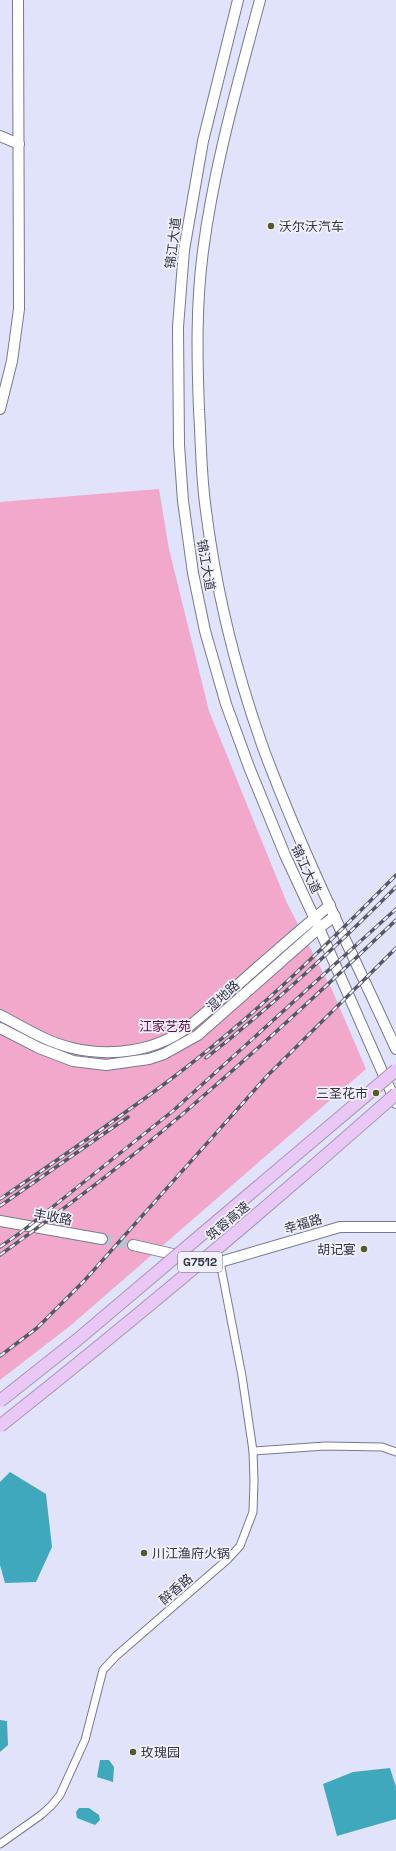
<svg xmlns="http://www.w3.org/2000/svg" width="396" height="1851" font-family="'Space Grotesk','Noto Sans SC',sans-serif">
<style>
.park{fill:#f2a8ca}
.water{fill:#3fa8bd}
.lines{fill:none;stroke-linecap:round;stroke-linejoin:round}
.secondary-tunnel{stroke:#bec0d6;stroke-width:10;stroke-dasharray:10 5;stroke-linecap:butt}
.street-casing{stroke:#777994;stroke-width:9}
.secondary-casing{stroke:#777994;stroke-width:12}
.street{stroke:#fff;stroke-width:7}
.secondary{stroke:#fff;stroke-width:10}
.rail-casing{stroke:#575866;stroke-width:3.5}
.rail{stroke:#f0f1fd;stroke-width:2;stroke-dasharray:6;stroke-linecap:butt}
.highway-bridge-casing{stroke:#aa95b7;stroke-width:14;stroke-linecap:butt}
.highway-bridge{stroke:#e9c8f6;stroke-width:12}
.poi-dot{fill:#575a27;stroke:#f0f1fd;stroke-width:1.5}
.labels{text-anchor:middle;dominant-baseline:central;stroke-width:3.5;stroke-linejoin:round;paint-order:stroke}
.shield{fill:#f0f1fd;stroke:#6c6d79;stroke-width:1}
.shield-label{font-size:12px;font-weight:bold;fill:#343541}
.poi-label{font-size:13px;fill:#343541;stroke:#f0f1fd;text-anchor:start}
.street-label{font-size:13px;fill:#343541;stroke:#f0f1fd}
.park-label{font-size:13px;fill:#62093f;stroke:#f0f1fd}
</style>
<rect width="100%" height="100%" fill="#e1e3fb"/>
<!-- park -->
<polygon class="park" points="159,489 169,549 209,711 287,903 333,992 366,1069 70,1326 0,1380 0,502"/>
<!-- water -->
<g class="water">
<polygon points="10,1472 46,1494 52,1547 36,1582 5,1583 0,1565 0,1482"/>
<polygon points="0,1720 7,1721 8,1745 0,1752"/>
<polygon points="100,1760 109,1760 114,1767 113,1782 97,1777"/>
<polygon points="390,1768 396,1787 396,1819 337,1836 323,1784 353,1772"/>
<polygon points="79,1808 89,1808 99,1815 100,1820 95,1825 77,1818 76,1812"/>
</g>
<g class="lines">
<!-- secondary-tunnel -->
<polyline class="secondary-tunnel" points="102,1239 133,1245"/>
<defs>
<g id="street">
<polyline points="253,1451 325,1446 382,1447 396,1452"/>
<polyline points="0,1844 41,1815 51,1806 60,1795 85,1740 103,1670 116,1656 228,1559 240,1546 253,1512 254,1481 253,1451 242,1376 220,1262"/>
</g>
<g id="secondary">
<polyline points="238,0 203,141 184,250 178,327 179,445 183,501 193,573 205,631 226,704 249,767 285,855 319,928 396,1103"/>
<path d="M260,0C238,83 214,166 203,251C196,304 197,357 199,410C201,441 201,472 205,503C215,587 236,673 265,753C303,854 351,951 396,1049"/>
<polyline points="0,136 19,144"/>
<polyline points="0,409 12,361 19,309 18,0"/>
<path d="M0,1015C23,1027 46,1042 72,1048C110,1057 155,1052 188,1027C206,1013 223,997 241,982C270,956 300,930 330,905"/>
<polyline points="0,1028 39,1048 73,1061 106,1065 149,1059 164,1054 198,1035 319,928 335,916"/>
<polyline points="0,1221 102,1239"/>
<polyline points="133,1245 186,1257 220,1262 340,1227 396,1227"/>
</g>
</defs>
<!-- street casing -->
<use href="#street" class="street-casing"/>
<!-- secondary casing -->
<use href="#secondary" class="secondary-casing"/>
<!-- street -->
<use href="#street" class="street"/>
<!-- secondary -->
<use href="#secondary" class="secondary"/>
<defs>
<g id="rail">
<path d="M206,1058C273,1005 336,947 396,887"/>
<path d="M0,1199C56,1161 112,1123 167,1082C249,1021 324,948 396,875"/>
<polyline points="0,1206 128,1117"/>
<polyline points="0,1247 20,1233 174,1110 396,909"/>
<path d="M0,1255C72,1203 143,1150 209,1091C273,1036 335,978 396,920"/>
<polyline points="0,1356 37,1328 84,1281 268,1075 396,948"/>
</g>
</defs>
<!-- rail casing -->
<use href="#rail" class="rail-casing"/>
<!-- rail -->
<use href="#rail" class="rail"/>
<defs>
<g id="highway-bridge">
<polyline points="0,1401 77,1340 396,1070"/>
<path d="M0,1426C135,1319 267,1208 396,1094"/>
</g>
</defs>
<!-- highway-bridge casing -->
<use href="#highway-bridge" class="highway-bridge-casing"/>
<!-- highway-bridge -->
<use href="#highway-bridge" class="highway-bridge"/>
</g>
<!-- markers -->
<g class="poi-dot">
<circle cx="271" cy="226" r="4"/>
<circle cx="376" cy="1093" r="4"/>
<circle cx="364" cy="1249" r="4"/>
<circle cx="144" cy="1553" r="4"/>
<circle cx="133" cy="1752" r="4"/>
</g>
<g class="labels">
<!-- shield labels -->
<rect class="shield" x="178" y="1252" width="44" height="20" rx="3"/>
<g class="shield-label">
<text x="200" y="1262">G7512</text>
</g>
<!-- poi labels -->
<g class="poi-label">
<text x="279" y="226">沃尔沃汽车</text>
<text x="368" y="1093" text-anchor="end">三圣花市</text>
<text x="356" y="1249" text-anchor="end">胡记宴</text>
<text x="152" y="1553">川江渔府火锅</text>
<text x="141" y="1752">玫瑰园</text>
</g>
<!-- street labels -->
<g class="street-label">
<text transform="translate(173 243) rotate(-83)">锦江大道</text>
<text transform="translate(206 565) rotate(80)">锦江大道</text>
<text transform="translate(306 869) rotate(65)">锦江大道</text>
<text transform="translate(223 996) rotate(-42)">湿地路</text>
<text transform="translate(53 1217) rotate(10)">丰收路</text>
<text transform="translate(228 1221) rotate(-40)">筑蓉高速</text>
<text transform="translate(303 1224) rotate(-16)">幸福路</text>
<text transform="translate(176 1589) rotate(-41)">醉香路</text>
</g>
<!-- park labels -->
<g class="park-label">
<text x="165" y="1026">江家艺苑</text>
</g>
</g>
</svg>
